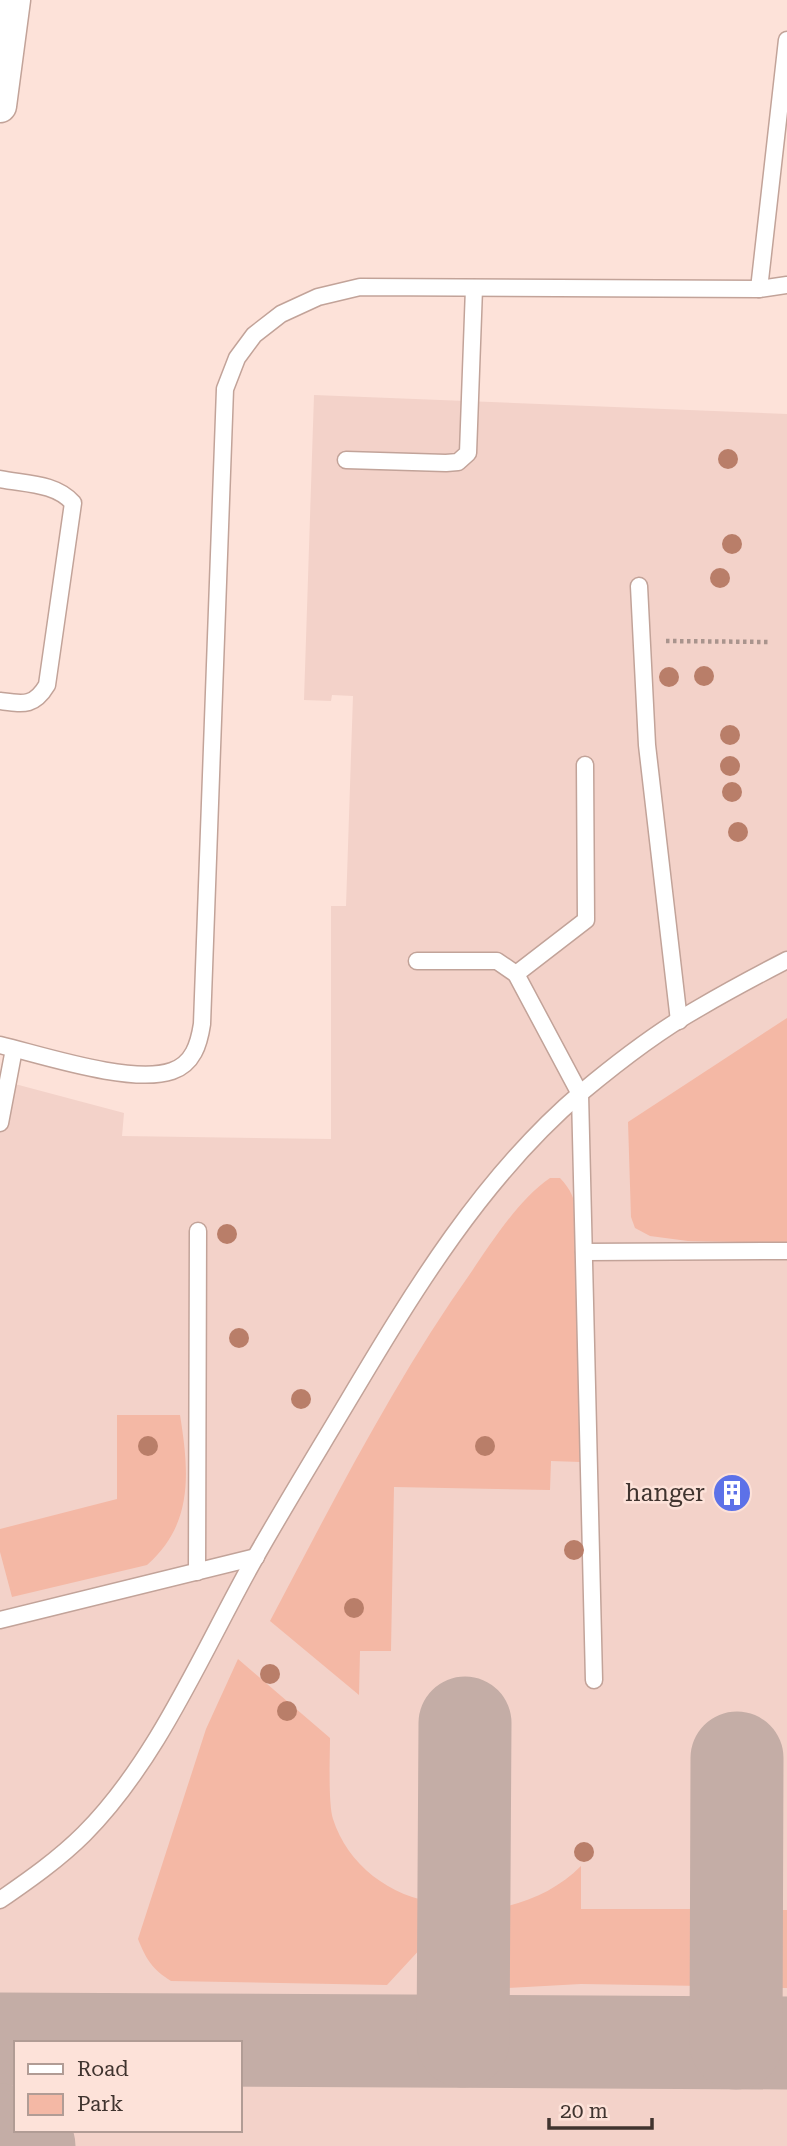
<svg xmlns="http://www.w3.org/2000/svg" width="787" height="2146" font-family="'Roboto Serif',serif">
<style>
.built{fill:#f3d2c9;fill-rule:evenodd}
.green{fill:#f4b8a5}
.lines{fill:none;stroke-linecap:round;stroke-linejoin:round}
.taxiway{stroke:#c4ada6;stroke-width:93}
.service-casing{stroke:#c2a399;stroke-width:19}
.minor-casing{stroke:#c2a399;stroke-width:35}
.path{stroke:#a9948d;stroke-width:4.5;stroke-dasharray:3.5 3.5;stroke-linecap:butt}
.service{stroke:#fff;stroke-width:16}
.minor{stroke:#fff;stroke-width:32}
.tree{fill:#b97e69}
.labels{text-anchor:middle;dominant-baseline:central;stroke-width:5;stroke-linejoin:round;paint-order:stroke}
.poi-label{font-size:24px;fill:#40342f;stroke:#fde2d9;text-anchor:end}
</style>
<rect width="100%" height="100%" fill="#fde2d9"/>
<!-- built -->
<path class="built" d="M314,395L787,414V2146H0V1080L124,1113L122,1136L331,1139V906H346L353,696L332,695L331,701L304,700ZM16,2043H240V2130H16Z"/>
<!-- green -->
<g class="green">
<polygon points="787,1018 787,1243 688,1241 650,1236 635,1228 631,1217 628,1122"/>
<path d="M550,1178H560C571,1190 575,1198 576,1215L581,1462L551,1461L550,1490L394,1487L391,1651H360L359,1695L270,1621C333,1502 394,1381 472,1271C493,1240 520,1198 550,1178Z"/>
<path d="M117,1415H180C189,1471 194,1524 147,1565L12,1597L0,1552V1529L117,1499Z"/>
<path d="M238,1659L330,1738C330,1757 328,1803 333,1819C347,1864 391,1898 437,1902L435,1933L387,1985L171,1981C152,1969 146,1959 138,1939L206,1729Z"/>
<path d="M581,1866V1909H699L703,1912V1986L581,1984L508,1988V1906C536,1899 561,1886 581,1866Z"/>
<polygon points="779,1910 787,1910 787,1988 778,1988"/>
</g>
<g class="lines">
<!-- taxiway -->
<g class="taxiway">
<polyline points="0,2039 787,2043"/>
<polyline points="463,2041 465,1723"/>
<polyline points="736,2043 737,1758"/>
<polyline points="0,2130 29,2146"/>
</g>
<defs>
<g id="service">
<polyline points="759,289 787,40"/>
<polyline points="346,460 446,463 458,462 468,453 474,288"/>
<path d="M0,479C25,484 56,483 73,503L47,685C34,707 23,704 0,701"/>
<polyline points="639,586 647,745 679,1021"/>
<polyline points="417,961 497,961 516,974 580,1094 594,1680"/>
<polyline points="516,974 586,920 585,765"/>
<path d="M0,1045C42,1055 132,1085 172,1071C193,1064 199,1044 202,1024L225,389L237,358L254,335L281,314L318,297L360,287L759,289L787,285"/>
<polyline points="0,1123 14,1049"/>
<polyline points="584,1252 787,1251"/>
<polyline points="197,1572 198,1231"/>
<polyline points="0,1620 256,1557"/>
<path d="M0,1900C29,1880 59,1859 84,1834C158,1760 204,1648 255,1558C285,1505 317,1453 348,1401C414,1290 483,1176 582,1092C618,1062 658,1031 699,1008C728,991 758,975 787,960"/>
</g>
<polyline id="minor" points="0,106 14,0"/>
</defs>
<!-- service casing -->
<use href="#service" class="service-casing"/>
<!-- minor casing -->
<use href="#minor" class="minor-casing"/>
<!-- path -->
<polyline class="path" points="666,641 769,642"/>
<!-- service -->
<use href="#service" class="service"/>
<!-- minor -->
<use href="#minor" class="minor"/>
</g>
<!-- trees -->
<g class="tree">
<circle cx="728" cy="459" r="10"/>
<circle cx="732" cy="544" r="10"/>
<circle cx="720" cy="578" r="10"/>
<circle cx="704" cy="676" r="10"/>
<circle cx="669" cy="677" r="10"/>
<circle cx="730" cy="735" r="10"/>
<circle cx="730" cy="766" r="10"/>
<circle cx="732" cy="792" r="10"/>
<circle cx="738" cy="832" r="10"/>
<circle cx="227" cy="1234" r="10"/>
<circle cx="239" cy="1338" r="10"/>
<circle cx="301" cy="1399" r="10"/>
<circle cx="148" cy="1446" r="10"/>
<circle cx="485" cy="1446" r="10"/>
<circle cx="574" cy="1550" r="10"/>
<circle cx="354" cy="1608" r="10"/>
<circle cx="270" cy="1674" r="10"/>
<circle cx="287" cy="1711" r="10"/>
<circle cx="584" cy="1852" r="10"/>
</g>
<!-- icons -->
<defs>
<symbol id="building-disc" viewBox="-11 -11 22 22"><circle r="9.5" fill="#5c71e8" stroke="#fde2d9"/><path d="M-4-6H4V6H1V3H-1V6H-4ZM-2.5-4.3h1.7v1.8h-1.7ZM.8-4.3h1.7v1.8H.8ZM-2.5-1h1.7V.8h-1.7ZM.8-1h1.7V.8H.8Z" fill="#fff"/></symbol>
</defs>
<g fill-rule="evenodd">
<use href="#building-disc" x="710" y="1471" width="44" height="44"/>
</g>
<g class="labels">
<!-- poi labels -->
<g class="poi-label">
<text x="705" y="1493">hanger</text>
</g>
</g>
<!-- legend -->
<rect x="14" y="2041" width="228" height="91" fill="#fde2d9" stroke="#b19c95" stroke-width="2"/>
<rect x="28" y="2064" width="35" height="10" fill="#ffffff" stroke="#b19c95" stroke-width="2"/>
<text x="77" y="2076" font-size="21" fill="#40342f">Road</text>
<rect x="28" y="2094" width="35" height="21" fill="#f4b8a5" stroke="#b19c95" stroke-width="2"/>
<text x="77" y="2111" font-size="21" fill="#40342f">Park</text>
<!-- scale -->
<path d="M549 2118v10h103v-10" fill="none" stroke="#40342f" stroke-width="3.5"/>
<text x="560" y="2118" font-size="21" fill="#40342f" stroke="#fde2d9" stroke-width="5" paint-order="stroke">20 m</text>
</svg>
